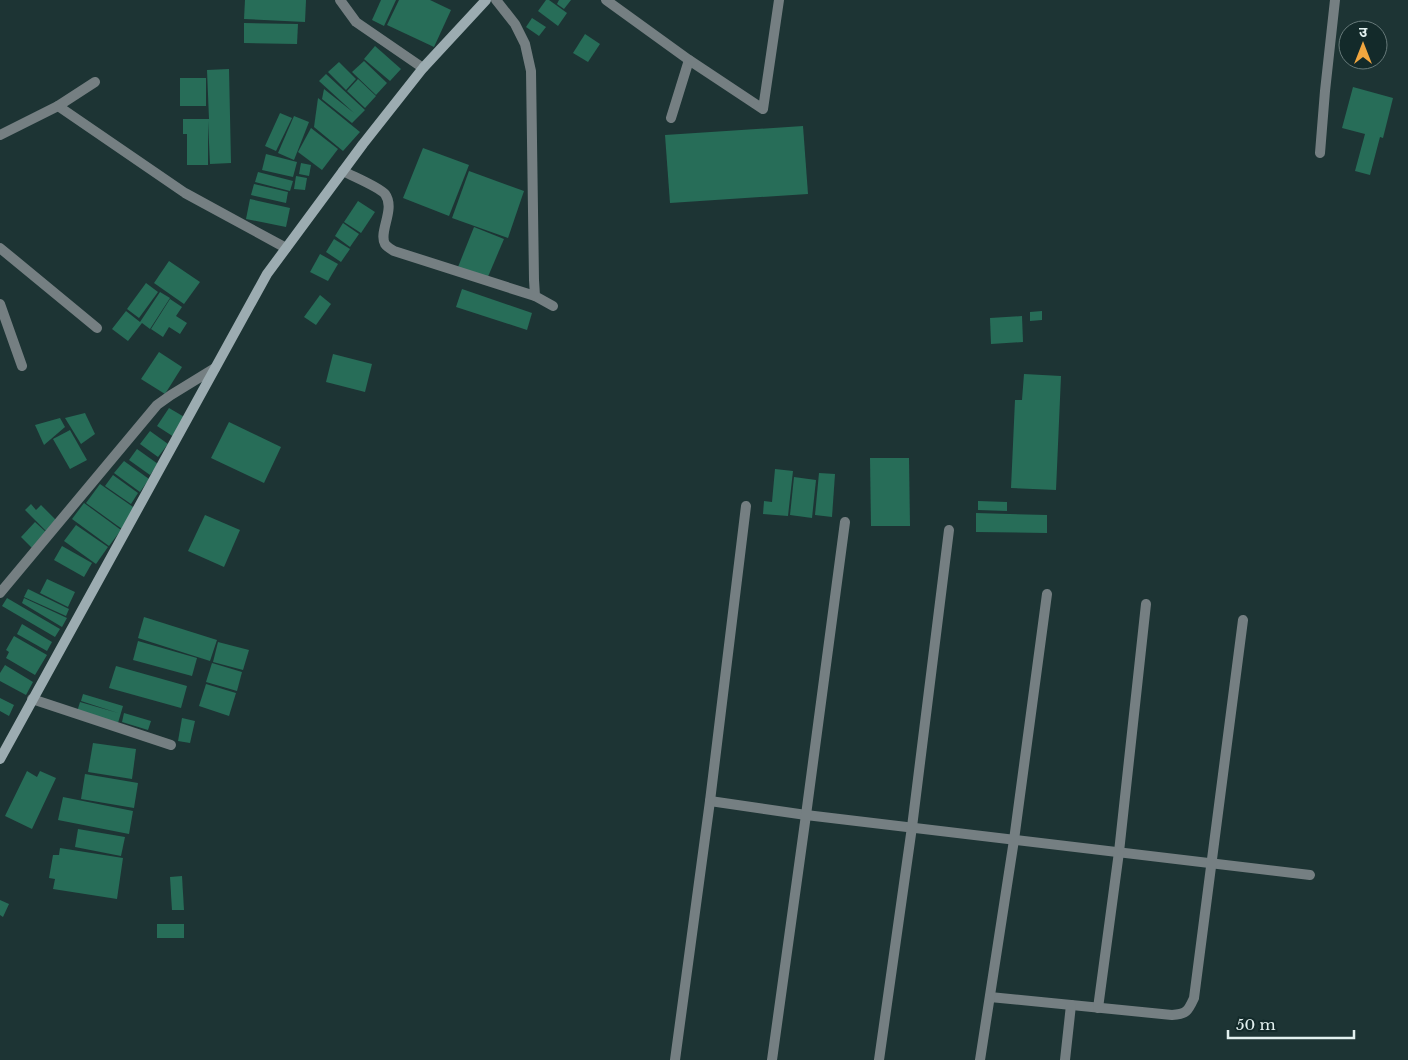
<svg xmlns="http://www.w3.org/2000/svg" width="1408" height="1060" font-family="'Libre Baskerville','Noto Sans Devanagari',serif">
<style>
.building{fill:#276d58}
.lines{fill:none;stroke-linecap:round;stroke-linejoin:round}
.minor{stroke:#757f82;stroke-width:10}
.secondary{stroke:#9cacb1;stroke-width:10}
</style>
<rect width="100%" height="100%" fill="#1d3434"/>
<!-- building -->
<g class="building">
<polygon points="245,0 306,0 305,22 244,19"/>
<polygon points="381,0 396,0 384,26 372,20"/>
<polygon points="399,0 430,0 451,10 434,47 387,25"/>
<polygon points="546,0 549,0 567,13 558,26 538,11"/>
<polygon points="559,0 571,0 564,9 557,4"/>
<polygon points="532,18 546,27 539,36 526,27"/>
<polygon points="244,23 298,24 297,44 244,43"/>
<polygon points="585,34 600,44 588,62 573,53"/>
<polygon points="375,46 401,69 390,81 364,59"/>
<polygon points="364,61 387,83 376,95 352,72"/>
<polygon points="339,62 356,79 346,90 328,72"/>
<polygon points="229,69 231,163 210,164 208,121 208,165 187,165 187,134 183,134 183,119 209,119 207,70"/>
<polygon points="326,74 365,110 352,123 322,99 324,89 354,113 319,81"/>
<rect x="180" y="78" width="26" height="28"/>
<polygon points="358,79 376,96 365,108 347,91"/>
<polygon points="1353,87 1393,98 1383,138 1380,137 1370,175 1355,171 1365,134 1342,128"/>
<polygon points="318,98 360,132 343,151 314,127"/>
<polygon points="280,113 292,118 276,151 265,146"/>
<polygon points="294,116 309,122 294,160 278,153"/>
<polygon points="803,126 808,194 670,203 665,135"/>
<polygon points="311,128 338,149 322,170 298,152"/>
<polygon points="423,148 469,165 449,216 403,198"/>
<polygon points="266,154 297,162 293,177 262,170"/>
<polygon points="301,163 311,165 309,176 299,174"/>
<polygon points="469,171 524,191 508,238 452,218"/>
<polygon points="258,172 293,181 290,191 255,182"/>
<polygon points="296,176 307,178 305,190 294,189"/>
<polygon points="254,184 288,192 286,203 251,195"/>
<polygon points="250,199 290,208 286,227 246,219"/>
<polygon points="358,201 375,212 361,233 344,222"/>
<polygon points="343,223 359,234 350,247 335,236"/>
<polygon points="474,227 504,239 487,279 458,267"/>
<polygon points="334,239 350,249 341,262 326,252"/>
<polygon points="320,254 338,264 328,281 310,272"/>
<polygon points="169,261 200,282 184,304 154,283"/>
<polygon points="146,283 158,292 139,318 127,309"/>
<polygon points="462,289 532,313 527,330 456,307"/>
<polygon points="160,292 170,298 150,329 142,323 128,341 112,329 126,311 140,322"/>
<polygon points="320,295 331,304 316,325 304,317"/>
<polygon points="170,299 182,307 176,316 187,323 180,334 169,327 163,337 151,329"/>
<polygon points="1042,311 1042,320 1030,321 1030,312"/>
<polygon points="1022,316 1023,342 991,344 990,318"/>
<polygon points="159,352 182,367 165,394 141,379"/>
<polygon points="333,354 372,364 365,392 326,382"/>
<polygon points="1024,374 1061,376 1056,490 1011,488 1015,400 1022,400"/>
<polygon points="169,408 186,418 174,437 157,426"/>
<polygon points="85,413 95,434 81,444 65,418"/>
<polygon points="60,418 65,427 44,445 35,425"/>
<polygon points="229,422 281,447 264,483 211,458"/>
<polygon points="70,430 87,460 70,469 53,439"/>
<polygon points="150,431 168,444 158,457 140,444"/>
<polygon points="137,449 158,464 150,475 129,460"/>
<polygon points="870,458 909,458 910,526 871,526"/>
<polygon points="124,461 149,479 140,492 114,473"/>
<polygon points="775,469 793,471 788,516 763,514 764,501 772,502"/>
<polygon points="819,473 835,474 832,517 815,515"/>
<polygon points="113,475 138,493 131,504 105,486"/>
<polygon points="794,477 816,480 812,518 790,515"/>
<polygon points="100,484 136,509 122,529 86,503"/>
<polygon points="978,501 1007,502 1007,511 978,510"/>
<polygon points="84,503 121,530 109,546 72,519"/>
<polygon points="31,504 36,510 41,505 56,520 46,531 25,510"/>
<polygon points="976,513 1047,515 1047,533 976,532"/>
<polygon points="205,515 240,530 224,567 188,551"/>
<polygon points="35,522 47,533 32,548 21,537"/>
<polygon points="76,525 108,547 96,564 64,541"/>
<polygon points="62,546 92,563 84,577 54,560"/>
<polygon points="47,579 75,592 68,607 40,593"/>
<polygon points="28,589 69,609 66,616 24,597"/>
<polygon points="7,598 60,629 55,637 2,606"/>
<polygon points="24,598 67,618 62,627 22,603"/>
<polygon points="144,617 217,640 210,661 138,638"/>
<polygon points="22,624 52,642 47,651 17,634"/>
<polygon points="14,636 47,655 35,675 6,658 9,652 6,650"/>
<polygon points="138,641 197,658 192,676 133,660"/>
<polygon points="218,642 249,650 243,670 213,662"/>
<polygon points="212,663 242,672 237,691 206,682"/>
<polygon points="5,665 33,682 26,695 0,681 0,673"/>
<polygon points="116,666 187,686 181,708 109,688"/>
<polygon points="206,684 236,693 229,716 199,706"/>
<polygon points="83,694 123,706 118,723 77,712 80,702 118,713 81,701"/>
<polygon points="0,698 14,705 9,716 0,711"/>
<polygon points="124,713 151,721 148,730 122,722"/>
<polygon points="182,718 195,721 190,743 178,741"/>
<polygon points="93,743 136,749 132,779 88,772"/>
<polygon points="27,771 37,777 40,771 56,778 32,829 5,816"/>
<polygon points="85,774 138,783 134,808 81,799"/>
<polygon points="63,797 133,811 129,834 58,820"/>
<polygon points="78,829 125,837 121,856 75,847"/>
<polygon points="60,848 123,858 117,899 53,889 55,879 49,878 53,855 59,855"/>
<polygon points="182,876 184,910 172,910 170,877"/>
<polygon points="0,900 9,904 3,917 0,915"/>
<rect x="157" y="924" width="27" height="14"/>
</g>
<g class="lines">
<!-- minor -->
<g class="minor">
<polyline points="340,0 356,22 423,68"/>
<polyline points="496,0 515,24 525,44 531,71 534,280 535,296 553,306"/>
<polyline points="606,0 689,60 671,118"/>
<polyline points="689,60 763,109 779,0"/>
<polyline points="58,106 185,193 286,248"/>
<polyline points="0,135 58,106 95,82"/>
<polyline points="1320,153 1325,91 1335,0"/>
<path d="M343,171C352,176 379,187 385,194C396,209 378,232 385,244C387,247 391,249 394,251L535,296"/>
<polyline points="0,248 97,328"/>
<polyline points="0,304 22,366"/>
<polyline points="0,593 157,405 171,395 215,368"/>
<polyline points="32,699 171,745"/>
<polyline points="710,801 806,815 1310,875"/>
<path d="M990,997L1172,1015C1187,1014 1188,1011 1194,998L1243,620"/>
<polyline points="1098,1008 1119,852 1146,604"/>
<polyline points="675,1060 710,801 746,506"/>
<polyline points="772,1060 806,815 845,522"/>
<polyline points="879,1060 912,827 949,530"/>
<polyline points="980,1060 1014,840 1047,594"/>
<polyline points="1065,1060 1071,1005"/>
</g>
<!-- secondary -->
<polyline class="secondary" points="0,759 267,274 363,144 423,68 486,0"/>
</g>
<!-- north arrow -->
<g transform="translate(1363 45)"><circle r="24" fill="#132a2a" stroke="#667979"/>
<path d="M0-4L9 19L0 12L-9 19Z" fill="#f1a63f"/>
<text y="-8" font-size="14" font-weight="bold" text-anchor="middle" fill="#e2f0ef">उ</text>
</g>
<!-- scale -->
<path d="M1228 1030v8h126v-8" fill="none" stroke="#e2f0ef" stroke-width="2.5"/>
<text x="1236" y="1030" font-size="15" fill="#e2f0ef" stroke="#132a2a" stroke-width="4" paint-order="stroke">50 m</text>
</svg>
